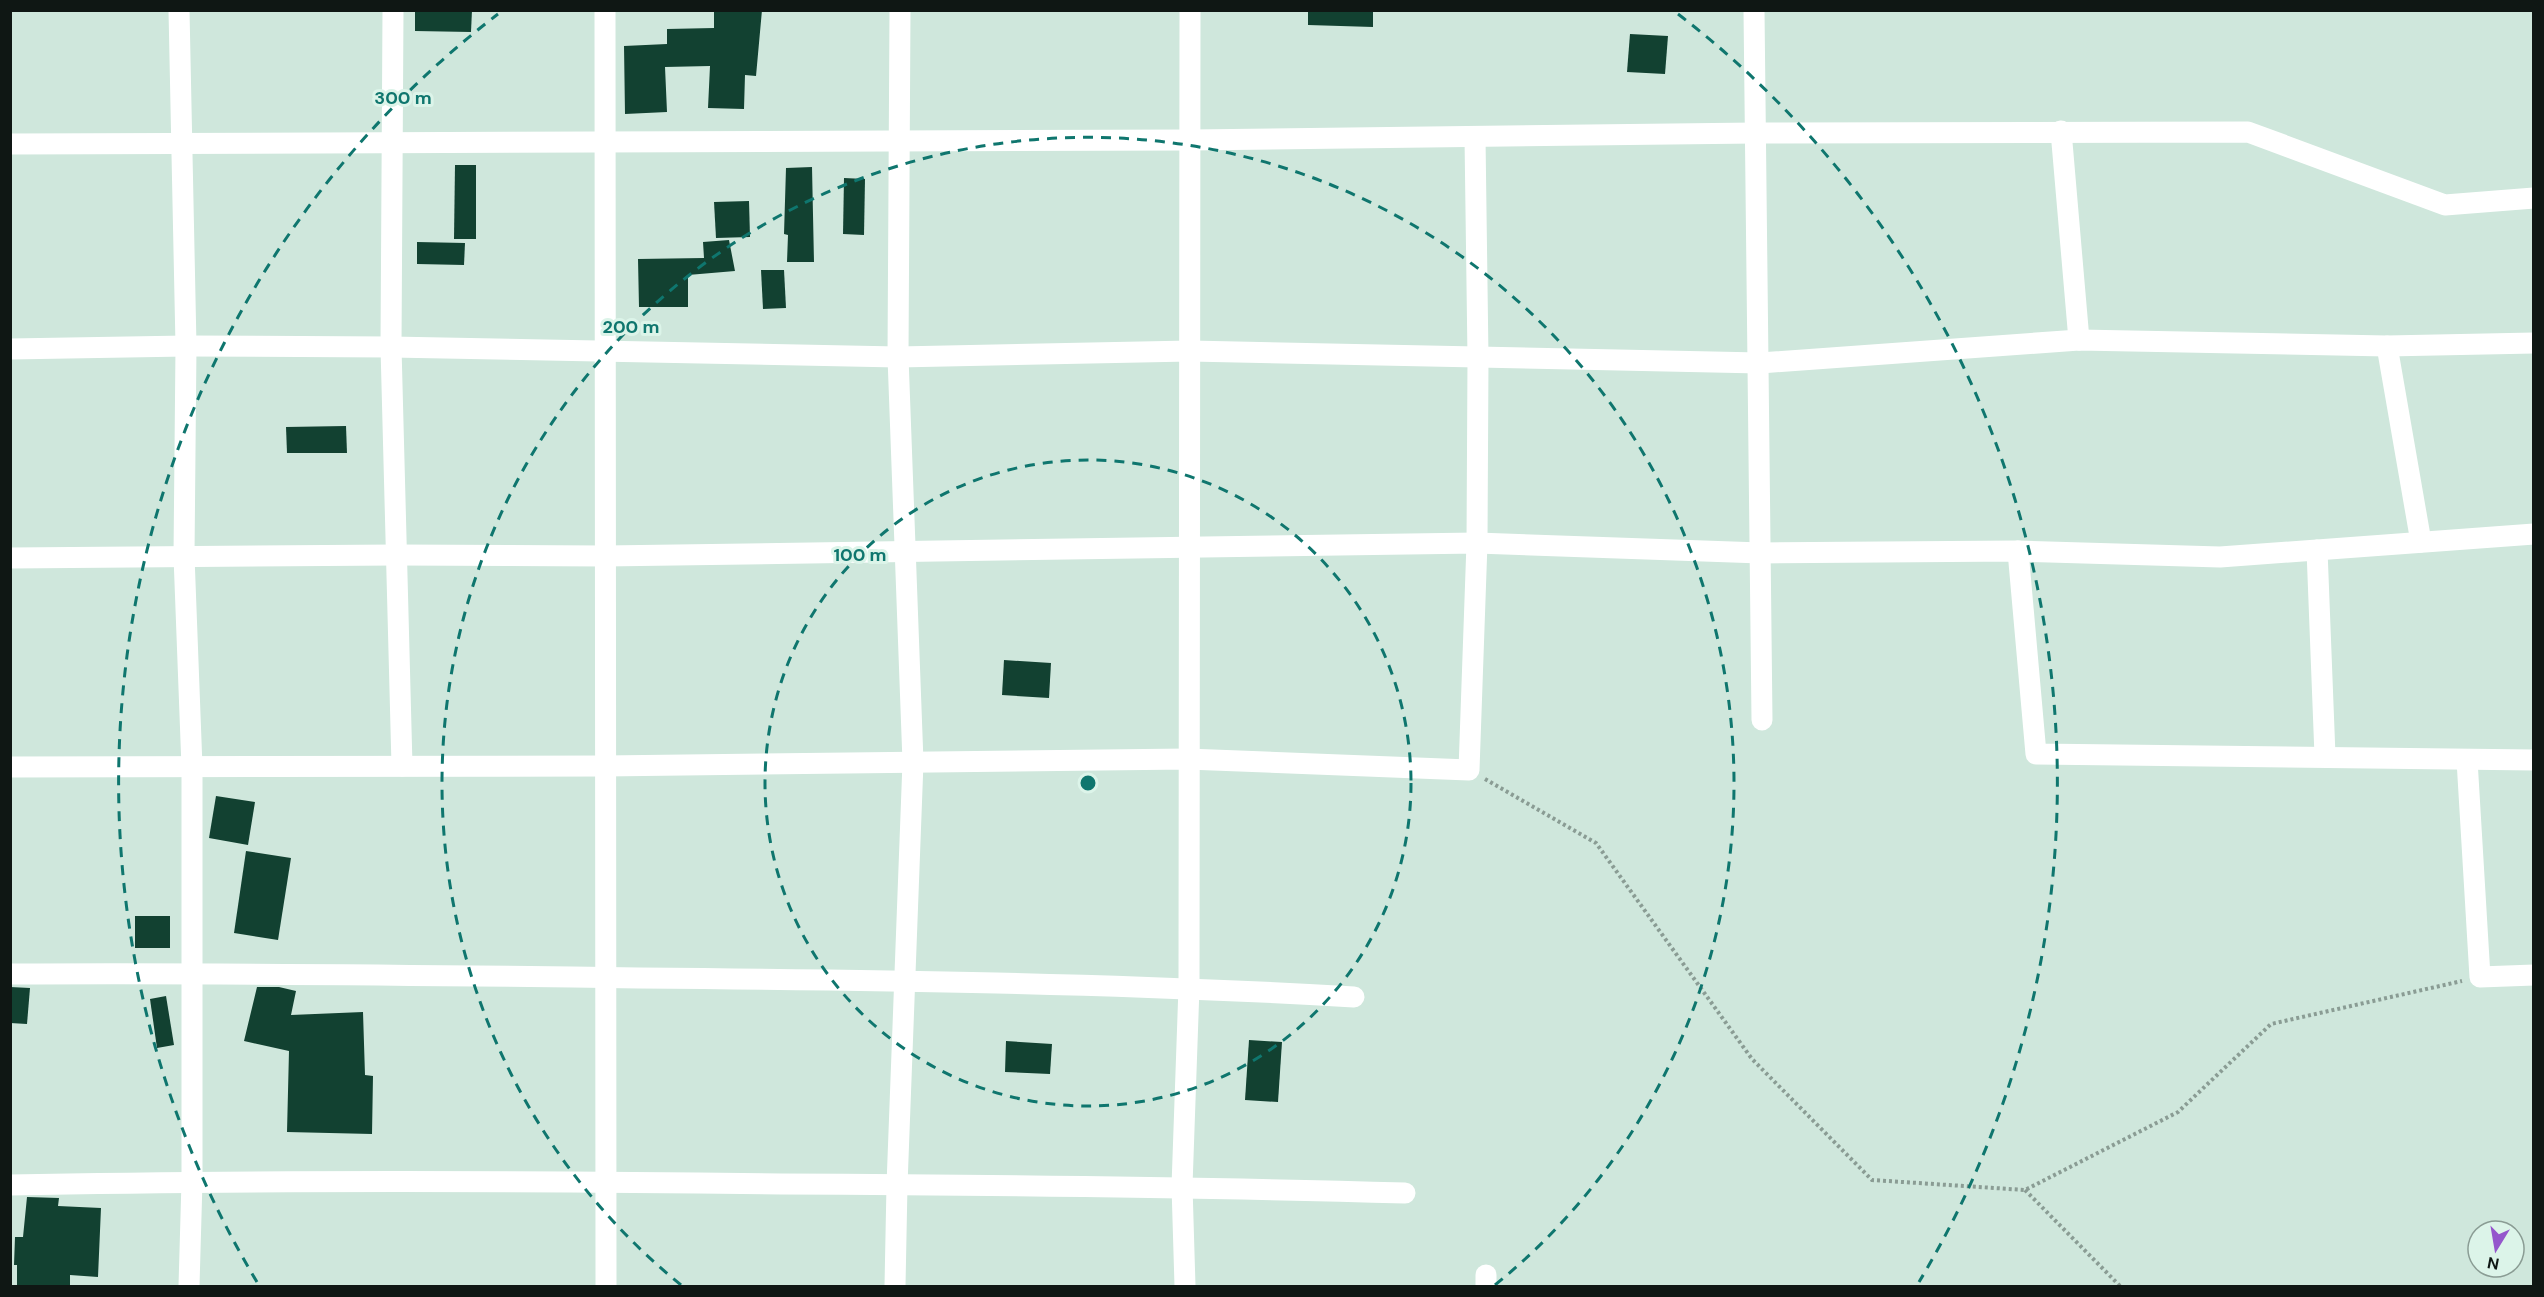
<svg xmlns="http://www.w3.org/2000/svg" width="2544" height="1297" font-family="'DM Sans',sans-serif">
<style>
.building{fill:#124131}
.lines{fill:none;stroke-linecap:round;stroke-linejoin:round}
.path{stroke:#8a9c94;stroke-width:4;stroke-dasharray:3 3;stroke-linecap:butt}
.minor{stroke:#fff;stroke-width:21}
.ring{fill:none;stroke:#0f766e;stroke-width:3;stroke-dasharray:10 8}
.centre{fill:#0f766e;stroke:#dcf4e9;stroke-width:3}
.ring-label{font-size:18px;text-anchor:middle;font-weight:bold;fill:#0f766e;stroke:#dcf4e9;stroke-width:6;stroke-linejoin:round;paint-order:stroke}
</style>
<rect width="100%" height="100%" fill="#cfe7dc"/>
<!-- building -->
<g class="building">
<polygon points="415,10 472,10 471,32 415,31"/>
<polygon points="714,10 762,10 756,76 745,75 744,109 708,108 710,66 665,67 667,112 625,114 624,46 667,44 667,29 714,28"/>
<polygon points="1308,10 1373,10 1373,27 1308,25"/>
<polygon points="1630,34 1668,36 1665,74 1627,72"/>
<polygon points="455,165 476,165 476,239 454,239"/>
<polygon points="812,167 814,262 787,262 788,235 784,234 786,168"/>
<polygon points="844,178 865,179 864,235 843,234"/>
<polygon points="749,201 750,237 716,238 714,202"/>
<polygon points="729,240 735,271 688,275 688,307 639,307 638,259 704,258 703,242"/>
<polygon points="417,242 465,243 464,265 417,264"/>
<polygon points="761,270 784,270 786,308 763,309"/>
<polygon points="346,426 347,453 287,453 286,427"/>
<polygon points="1004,660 1051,663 1049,698 1002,695"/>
<polygon points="216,796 255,802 248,845 209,838"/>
<polygon points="246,851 291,858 278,940 234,933"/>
<rect x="135" y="916" width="35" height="32"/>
<polygon points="10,987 30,988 27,1024 10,1023"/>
<polygon points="257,987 279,987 296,991 291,1015 363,1012 365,1075 373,1076 372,1134 287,1132 289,1051 244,1041"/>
<polygon points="166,996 174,1045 157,1048 150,999"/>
<polygon points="1249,1040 1282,1042 1278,1102 1245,1100"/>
<polygon points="1006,1041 1052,1044 1050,1074 1005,1072"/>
<polygon points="27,1197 59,1198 58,1206 101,1208 98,1277 70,1275 70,1287 17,1287 17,1265 14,1265 15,1237 23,1237"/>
</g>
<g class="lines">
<!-- path -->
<g class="path">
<polyline points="1485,779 1596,843 1752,1059 1872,1180 2025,1190 2178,1112 2271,1024 2462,981"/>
<polyline points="2025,1190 2120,1286"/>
</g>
<!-- minor -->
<g class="minor">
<polyline points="179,10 186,346 184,556 192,767 192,1181 189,1286"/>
<polyline points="393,10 391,347 402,766"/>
<polyline points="605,10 606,1286"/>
<polyline points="1754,10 1762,720"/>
<polyline points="2061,131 2079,340"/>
<polyline points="10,144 1191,140 1755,133 2248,132 2445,205 2534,198"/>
<polyline points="2387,346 2421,542"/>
<polyline points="10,349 186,346 391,347 898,357 1190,351 1760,363 2079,340 2387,346 2534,343"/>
<polyline points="2317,550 2325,756"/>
<polyline points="2018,551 2036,754 2534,760"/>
<polyline points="10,558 396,555 605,556 1477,543 1761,553 2018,551 2220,557 2534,534"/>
<polyline points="2467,760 2480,977 2534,975"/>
<polyline points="10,767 604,766 1187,759 1469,770 1477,543 1478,358 1475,137"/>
<path d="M10,974C220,973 429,975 639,978C877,980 1116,983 1354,997"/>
<path d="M10,1185C267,1180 524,1181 781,1184C989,1185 1197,1187 1405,1193"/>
<polyline points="895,1286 897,1185 913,762 898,357 900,10"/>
<polyline points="1185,1286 1182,1186 1189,987 1190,10"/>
<polyline points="1486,1286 1486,1275"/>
</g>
</g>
<!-- distance rings -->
<g class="ring">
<circle cx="1088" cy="783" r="323"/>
<path d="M681 1285A646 646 0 1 1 1495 1285"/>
<path d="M257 1282A969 969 0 0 1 498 14M1678 14A969 969 0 0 1 1919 1282"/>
</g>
<circle cx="1088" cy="783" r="9" class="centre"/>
<g class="ring-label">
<text x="403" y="104">300 m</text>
<text x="631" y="333">200 m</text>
<text x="860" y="561">100 m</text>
</g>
<!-- border -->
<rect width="2544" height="1297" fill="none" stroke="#0f1714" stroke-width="24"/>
<!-- north arrow -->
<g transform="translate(2496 1249) rotate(191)"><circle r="28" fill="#dcf4e9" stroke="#8a9c94" stroke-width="1.5"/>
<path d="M0-4.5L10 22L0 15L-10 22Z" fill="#9456cc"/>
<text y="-9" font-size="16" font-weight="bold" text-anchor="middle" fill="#0f1714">N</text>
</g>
</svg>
